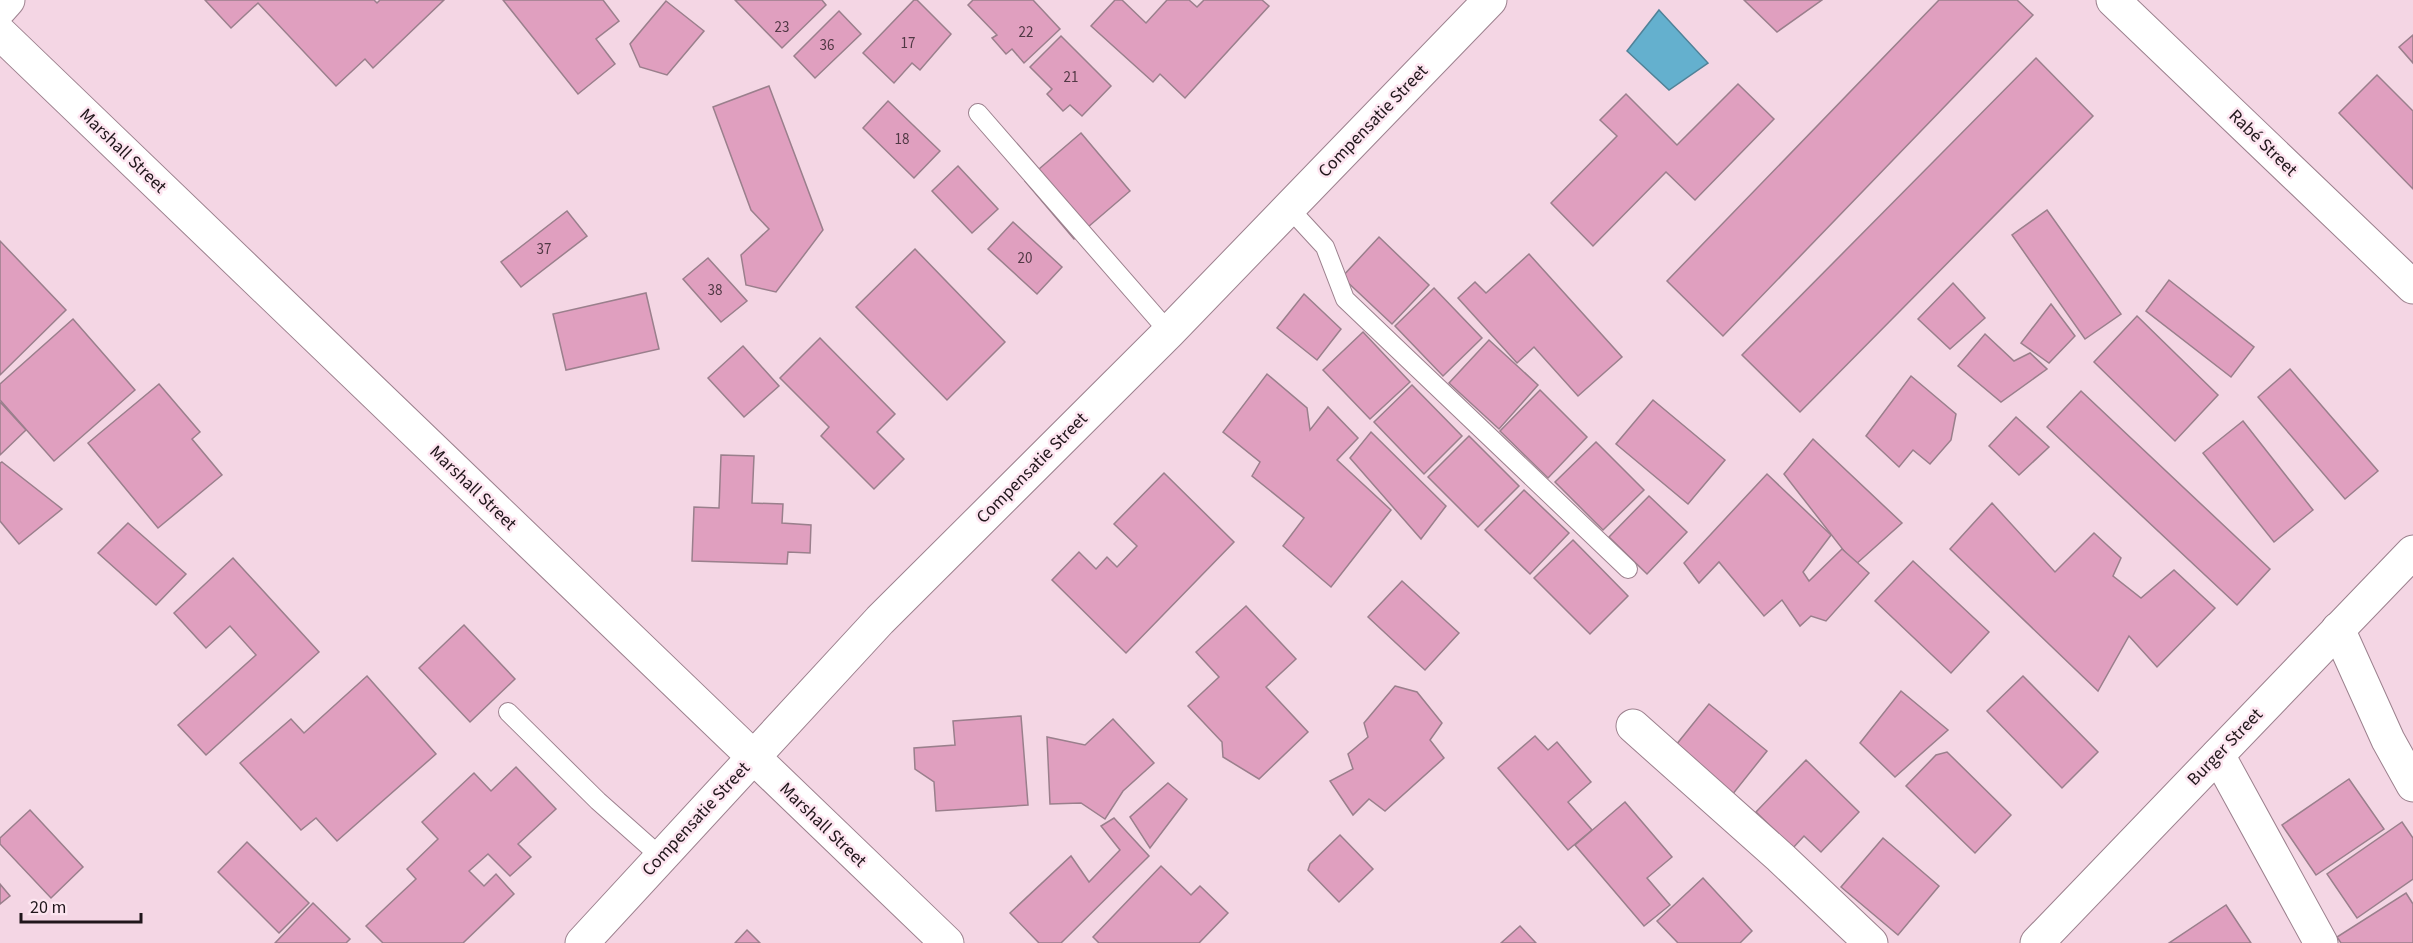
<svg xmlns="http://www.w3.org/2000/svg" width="2413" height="943" font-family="'Source Sans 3',sans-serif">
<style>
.water{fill:#64b0ce;stroke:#508298;stroke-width:1.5}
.building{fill:#e09fbf;stroke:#9a7f8c;stroke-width:1.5}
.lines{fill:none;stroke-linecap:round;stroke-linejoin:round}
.lane-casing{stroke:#9c818e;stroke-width:20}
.street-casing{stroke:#9c818e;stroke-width:35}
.secondary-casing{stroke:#9c818e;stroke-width:35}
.lane{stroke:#fff;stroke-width:18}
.street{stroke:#fff;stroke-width:33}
.secondary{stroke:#fff;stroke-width:33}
.labels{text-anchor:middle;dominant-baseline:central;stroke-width:5;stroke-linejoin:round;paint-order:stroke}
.number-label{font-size:15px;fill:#503844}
.street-label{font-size:18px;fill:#20161b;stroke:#fde5f0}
</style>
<rect width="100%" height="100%" fill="#f4d6e4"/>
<!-- water -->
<polygon class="water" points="1659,10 1708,63 1669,90 1627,51"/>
<!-- building -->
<g class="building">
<polygon points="205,0 374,0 377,3 380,0 444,0 373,68 365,59 336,86 258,3 231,28"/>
<polygon points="503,0 603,0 619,21 596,39 615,64 578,94"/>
<polygon points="735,0 822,0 826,5 782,48"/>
<polygon points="914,0 917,0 951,34 920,70 912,63 894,83 863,53"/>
<polygon points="973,0 1033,0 1060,29 1024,63 1012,49 1006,54 992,38 997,35 968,5"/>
<polygon points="1115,0 1122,0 1146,23 1167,0 1189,0 1197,7 1204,0 1262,0 1269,6 1185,98 1160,74 1153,82 1091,26"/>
<polygon points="1744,0 1822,0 1777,32"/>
<polygon points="1939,0 2017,0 2033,15 1723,336 1667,281"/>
<polygon points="666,1 704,31 667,75 640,67 630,44"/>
<polygon points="839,11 861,34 815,78 794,56"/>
<polygon points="2413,35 2413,63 2399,47"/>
<polygon points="1061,36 1111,86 1082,116 1070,105 1063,111 1047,94 1052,89 1030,67"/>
<polygon points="2036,58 2093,116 1800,412 1742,355"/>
<polygon points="2377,75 2413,111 2413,189 2339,113"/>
<polygon points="1738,84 1774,119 1695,200 1666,172 1593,246 1551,203 1617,136 1600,120 1626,94 1677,145"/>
<polygon points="769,86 823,230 776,292 746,285 741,255 769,229 751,210 713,107"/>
<polygon points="888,101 940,151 914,178 863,128"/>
<polygon points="1081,133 1130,191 1074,239 1025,181"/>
<polygon points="958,166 998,209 972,233 932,191"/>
<polygon points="2047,210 2121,314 2085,339 2012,235"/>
<polygon points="567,211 587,236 521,287 501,262"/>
<polygon points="1013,222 1062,267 1037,294 988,249"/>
<polygon points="1379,237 1429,285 1392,324 1342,277"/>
<polygon points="0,241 66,310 0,375"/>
<polygon points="915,249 1005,342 947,400 856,307"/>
<polygon points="1529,254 1622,357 1578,396 1534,347 1517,363 1458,298 1475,282 1486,293"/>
<polygon points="708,258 747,301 721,322 683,279"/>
<polygon points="2169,280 2254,347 2231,377 2146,311"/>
<polygon points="1953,283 1985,318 1950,349 1918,319"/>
<polygon points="1434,288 1482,338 1443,376 1395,326"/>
<polygon points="646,293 659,349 566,370 553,314"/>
<polygon points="1304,294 1341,329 1317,360 1277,328"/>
<polygon points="2051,304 2075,336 2049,363 2021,343"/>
<polygon points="2137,316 2218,395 2175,441 2094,362"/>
<polygon points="73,319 135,390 54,461 0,400 0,384"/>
<polygon points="1363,332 1410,382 1370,419 1323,370"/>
<polygon points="1985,334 2014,361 2030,353 2047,369 2001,402 1958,366"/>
<polygon points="820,338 895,414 877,432 904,459 874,489 821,436 829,427 780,378"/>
<polygon points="1489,340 1538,385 1499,429 1449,383"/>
<polygon points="743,346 779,386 744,417 708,378"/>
<polygon points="2290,369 2378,471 2345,499 2258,397"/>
<polygon points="1267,374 1307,408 1310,430 1328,407 1358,438 1337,460 1391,510 1331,587 1283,546 1304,518 1252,476 1260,462 1223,432"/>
<polygon points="1911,376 1956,414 1951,440 1930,464 1913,450 1899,467 1866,436"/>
<polygon points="159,384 200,432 192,439 222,475 158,528 88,443"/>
<polygon points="1412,385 1462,436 1424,474 1374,422"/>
<polygon points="1540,390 1587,437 1548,478 1500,431"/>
<polygon points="2081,391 2270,569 2237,605 2047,427"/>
<polygon points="1653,400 1725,460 1688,504 1616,444"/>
<polygon points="0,402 26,430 0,455"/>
<polygon points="2016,417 2049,447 2019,475 1989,446"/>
<polygon points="2243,421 2313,510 2274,542 2203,453"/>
<polygon points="1371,432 1446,506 1421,539 1350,458"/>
<polygon points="1469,436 1519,486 1478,527 1428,477"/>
<polygon points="1813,439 1902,523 1855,565 1784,474"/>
<polygon points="1596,442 1644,490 1603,530 1555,482"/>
<polygon points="721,455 754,456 752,503 783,504 782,523 811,525 810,553 788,552 787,564 692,561 694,507 719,508"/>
<polygon points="2,462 62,509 19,544 0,521 0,463"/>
<polygon points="1164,473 1234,542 1126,653 1052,580 1079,552 1096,569 1107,557 1117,567 1137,546 1114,524"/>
<polygon points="1767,474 1831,535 1803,572 1809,581 1842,549 1869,573 1826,621 1811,616 1800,626 1782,600 1764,616 1719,562 1699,583 1684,563"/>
<polygon points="1524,490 1569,533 1530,574 1485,530"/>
<polygon points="1649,496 1687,532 1647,574 1609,537"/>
<polygon points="1992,503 2055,572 2094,533 2121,558 2113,576 2141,598 2174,570 2215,608 2157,667 2129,636 2098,691 1950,549"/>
<polygon points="128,523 186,574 156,605 98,553"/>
<polygon points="1573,540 1628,596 1590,634 1534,578"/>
<polygon points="233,558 319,652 206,755 178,725 256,655 230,626 206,648 174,613"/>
<polygon points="1913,561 1989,632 1951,673 1875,601"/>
<polygon points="1402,581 1459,633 1425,670 1368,617"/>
<polygon points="1246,606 1296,659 1266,687 1308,732 1259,779 1223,757 1222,742 1188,706 1219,677 1196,652"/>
<polygon points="464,625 515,679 470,722 419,668"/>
<polygon points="367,676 436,754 337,841 316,818 301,830 240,763 291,719 304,733"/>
<polygon points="2023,676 2098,752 2062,788 1987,711"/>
<polygon points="1395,686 1417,692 1442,723 1430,740 1444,758 1385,811 1369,799 1353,815 1330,781 1353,769 1348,754 1368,737 1364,723"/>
<polygon points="1901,691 1948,730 1895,777 1860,743"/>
<polygon points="1709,704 1767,751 1732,795 1676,745"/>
<polygon points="1021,716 1028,805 936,811 934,782 915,769 914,748 955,745 953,721"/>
<polygon points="1113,719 1154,763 1123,791 1105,819 1081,803 1050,804 1047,737 1085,745"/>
<polygon points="1535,736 1548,750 1557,742 1591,782 1568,802 1592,830 1568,850 1498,768"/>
<polygon points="1947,752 2011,815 1975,853 1906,786 1936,755"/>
<polygon points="1806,760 1859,812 1821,852 1804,836 1793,848 1756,812"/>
<polygon points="516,767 556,809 518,844 531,857 510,876 488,854 469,871 484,886 496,874 514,894 463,943 383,943 366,926 416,879 407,869 438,839 422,822 474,773 491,791"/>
<polygon points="2349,779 2384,829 2316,875 2282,825"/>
<polygon points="1168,783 1187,799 1150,848 1130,817"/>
<polygon points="1625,802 1672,857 1647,878 1670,905 1644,926 1575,845"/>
<polygon points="30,810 83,867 51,898 0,844 0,838"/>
<polygon points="1114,818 1149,856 1061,943 1039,943 1010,913 1071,856 1089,882 1120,850 1101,826"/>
<polygon points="2402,822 2413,838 2413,879 2357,918 2327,874"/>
<polygon points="1340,835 1373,869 1339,902 1308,870 1310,864"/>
<polygon points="1883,838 1939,886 1898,935 1841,887"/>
<polygon points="247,842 309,903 279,933 218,872"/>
<polygon points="1161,866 1191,895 1200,886 1228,913 1199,943 1099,943 1093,937"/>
<polygon points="1703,878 1752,931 1740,943 1678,943 1657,921"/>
<polygon points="0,884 10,896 0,904"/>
<polygon points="2406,893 2413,904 2413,943 2341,943 2337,937"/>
<polygon points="313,903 350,939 346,943 275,943"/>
<polygon points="2226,905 2251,943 2169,943"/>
<polygon points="1520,926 1536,943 1501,943"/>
<polygon points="747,930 760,943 735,943"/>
</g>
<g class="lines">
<defs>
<g id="lane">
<polyline points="978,113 1169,332"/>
<polyline points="1289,208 1325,247 1345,299 1628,569"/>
<polyline points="508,712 598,801 661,857"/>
</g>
<g id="street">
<polyline points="2113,0 2413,287"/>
<polyline points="2338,629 2388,740 2413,785"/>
<polyline points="1633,726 1780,857 1871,943"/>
<polyline points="2218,755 2321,943"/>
<polyline points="582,943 880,620 1169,332 1490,0"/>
<polyline points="2037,943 2413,552"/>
</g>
<g id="secondary">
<polyline points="0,9 8,0"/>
<polyline points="0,33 947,943"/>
</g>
</defs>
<!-- lane casing -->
<use href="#lane" class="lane-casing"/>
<!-- street casing -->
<use href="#street" class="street-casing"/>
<!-- secondary casing -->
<use href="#secondary" class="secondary-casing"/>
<!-- lane -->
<use href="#lane" class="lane"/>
<!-- street -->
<use href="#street" class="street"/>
<!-- secondary -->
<use href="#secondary" class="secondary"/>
</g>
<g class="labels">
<!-- number labels -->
<g class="number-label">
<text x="782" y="27">23</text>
<text x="1026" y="32">22</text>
<text x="908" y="43">17</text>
<text x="827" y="45">36</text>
<text x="1071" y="77">21</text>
<text x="902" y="139">18</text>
<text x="544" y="249">37</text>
<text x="1025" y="258">20</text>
<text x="715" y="290">38</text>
</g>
<!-- street labels -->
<g class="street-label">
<text transform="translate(1373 121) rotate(-46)">Compensatie Street</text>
<text transform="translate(2263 143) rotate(44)">Rabé Street</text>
<text transform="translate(123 151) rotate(44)">Marshall Street</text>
<text transform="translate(1032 468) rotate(-45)">Compensatie Street</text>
<text transform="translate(473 488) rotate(44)">Marshall Street</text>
<text transform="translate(2225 747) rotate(-46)">Burger Street</text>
<text transform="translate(696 819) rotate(-47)">Compensatie Street</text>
<text transform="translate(823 825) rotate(44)">Marshall Street</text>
</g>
</g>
<!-- scale -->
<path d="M21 913v9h120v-9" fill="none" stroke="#20161b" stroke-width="3"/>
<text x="30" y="913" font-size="18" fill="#20161b" stroke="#fde5f0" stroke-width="4.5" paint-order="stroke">20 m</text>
</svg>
